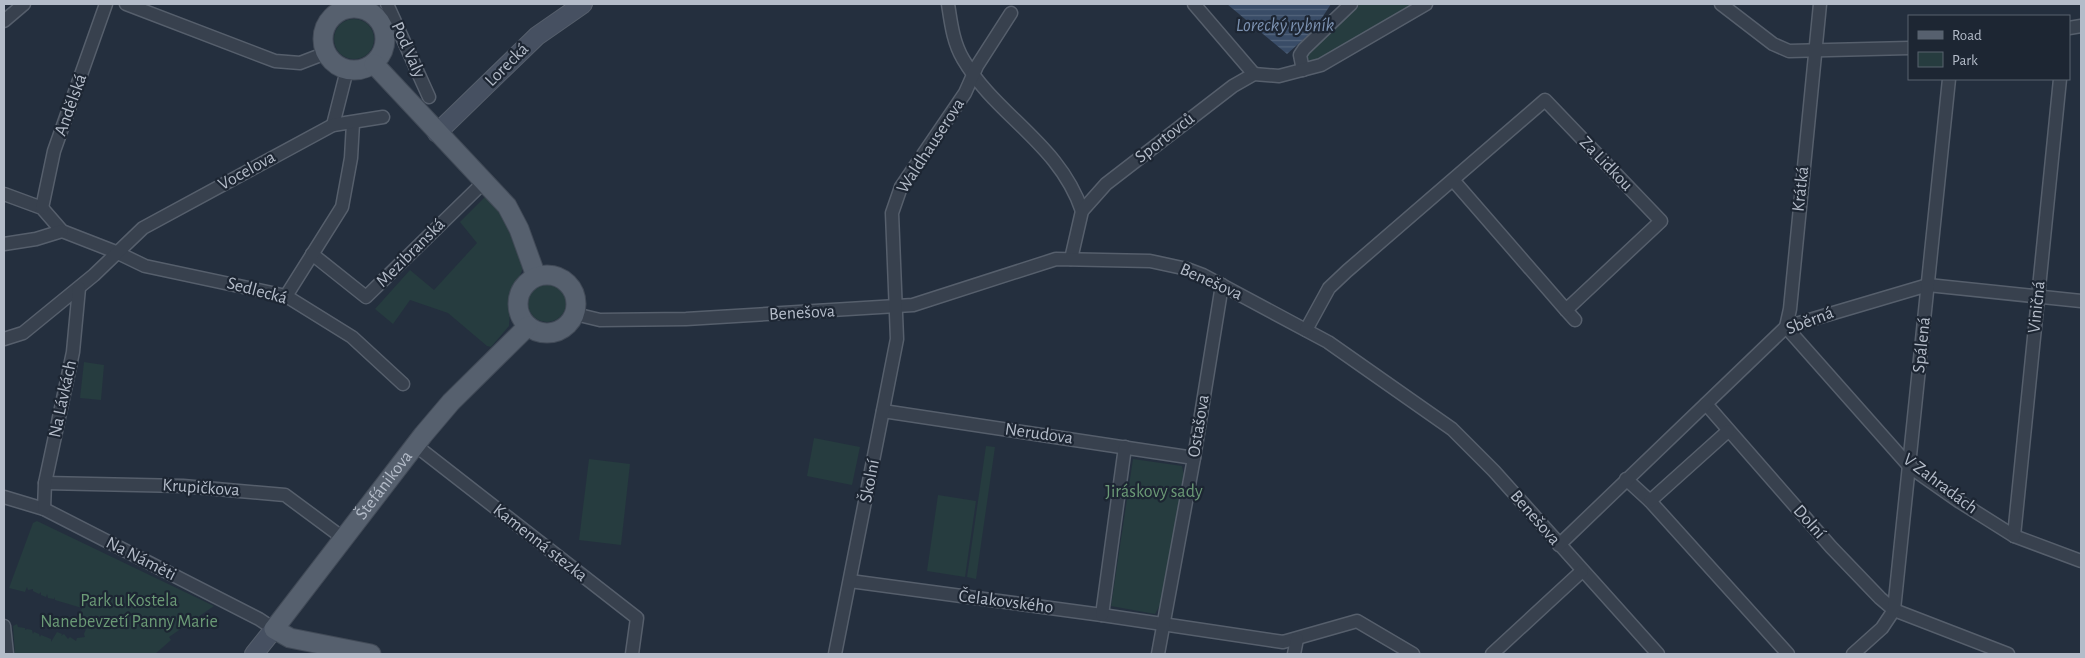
<svg xmlns="http://www.w3.org/2000/svg" width="2085" height="658" font-family="'Alegreya Sans',sans-serif">
<style>
.green{fill:#263c3f}
.water{fill:url(#water-rules)}
.lines{fill:none;stroke-linecap:round;stroke-linejoin:round}
.street-casing{stroke:#565f6c;stroke-width:15}
.secondary-casing{stroke:#565f6c;stroke-width:20}
.primary-casing{stroke:#414a57;stroke-width:21}
.street{stroke:#38414e;stroke-width:12}
.secondary{stroke:#465061;stroke-width:18}
.primary{stroke:#56606e;stroke-width:19}
.labels{text-anchor:middle;dominant-baseline:central;stroke-width:4.5;stroke-linejoin:round;paint-order:stroke}
.street-label{font-size:18px;fill:#b4bcc9;stroke:#1d2633}
.park-label{font-size:18px;fill:#6b9a76;stroke:#1d2633}
.water-label{font-size:19px;font-style:italic;fill:#7c92b1;stroke:#1d2633}
</style>
<defs>
<pattern id="water-rules" width="6" height="5" patternUnits="userSpaceOnUse" patternTransform="scale(1.25)"><rect width="6" height="5" fill="#394c67"/><path d="M0 2.5h6" fill="none" stroke="#53647b"/></pattern>
</defs>
<rect width="100%" height="100%" fill="#242f3e"/>
<!-- green -->
<g class="green">
<polygon points="1360,4 1411,4 1413,6 1316,60 1309,60 1306,56"/>
<circle cx="354" cy="39" r="20"/>
<polygon points="485,197 499,205 523,268 511,297 509,326 491,347 487,346 448,313 410,300 393,324 375,309 410,270 434,290 477,243 460,222"/>
<circle cx="547" cy="303" r="19"/>
<polygon points="84,362 104,365 101,400 80,398"/>
<polygon points="814,438 860,447 852,485 807,476"/>
<polygon points="986,446 995,447 976,579 967,577"/>
<polygon points="589,459 630,464 621,545 579,540"/>
<polygon points="1133,459 1182,466 1184,475 1161,603 1155,614 1111,606"/>
<polygon points="938,495 976,501 965,577 927,571"/>
<polygon points="37,521 214,606 169,637 171,640 155,654 15,654 13,626 17,624 18,627 25,628 25,630 27,629 32,630 33,634 34,632 39,634 40,637 41,635 51,639 51,642 57,632 62,634 61,636 64,634 68,639 70,637 76,641 77,638 85,637 84,634 86,629 89,628 86,627 85,618 82,620 78,618 82,608 55,600 55,597 54,599 48,598 47,594 46,597 41,595 41,592 39,594 33,591 33,589 28,590 27,587 25,592 9,588 33,523"/>
</g>
<!-- water -->
<polygon class="water" points="1227,4 1331,4 1314,30 1287,54"/>
<g class="lines">
<defs>
<g id="street">
<polyline points="126,4 275,61 300,63 326,53"/>
<polyline points="387,4 429,97"/>
<path d="M948,4C951,23 953,42 963,59C996,116 1059,143 1082,211"/>
<polyline points="1194,4 1254,74"/>
<polyline points="1721,4 1773,44 1789,51 1909,48"/>
<polyline points="4,21 24,4"/>
<polyline points="2069,28 2081,26"/>
<polyline points="1303,70 1300,55 1304,49 1351,4"/>
<polyline points="333,125 347,70"/>
<polyline points="4,194 42,208 62,231 116,252 145,266 286,296 352,337 403,384"/>
<polyline points="42,208 54,151 106,4"/>
<polyline points="4,244 36,239 62,231"/>
<polyline points="312,254 366,297 484,182"/>
<polyline points="1071,259 1082,211 1106,184 1233,86 1254,74 1279,76 1321,65 1426,4"/>
<polyline points="286,296 342,207 351,158 353,123"/>
<polyline points="1566,310 1575,320"/>
<polyline points="575,314 600,320 686,319 913,305 1056,259 1150,261 1187,269 1203,275 1328,342 1452,429 1494,471 1658,654"/>
<polyline points="1786,327 1910,467 1960,502 2014,536 2081,561"/>
<polyline points="1786,327 1790,309 1820,4"/>
<polyline points="1306,330 1329,288 1347,271 1545,100 1661,221 1566,310 1453,180"/>
<polyline points="4,339 23,333 94,275 143,228 333,125 383,117"/>
<polyline points="1706,404 1831,547 1880,598 1894,610 2008,654"/>
<polyline points="883,411 1194,458"/>
<polyline points="415,445 637,618 632,654"/>
<polyline points="1626,479 1650,501 1788,654"/>
<polyline points="45,483 183,486 285,495 343,538"/>
<polyline points="4,497 44,509 259,619 274,629"/>
<polyline points="1650,501 1728,431"/>
<polyline points="44,509 45,483 73,352 79,288"/>
<polyline points="2014,536 2060,79"/>
<polyline points="1559,545 1786,327 1928,285 2081,301"/>
<polyline points="850,581 1102,615 1283,642 1357,621 1413,654"/>
<polyline points="1102,615 1125,447"/>
<polyline points="4,626 7,654"/>
<polyline points="835,654 897,339 892,213 901,187 965,93 977,66 1011,13"/>
<polyline points="1158,654 1194,458 1222,285"/>
<polyline points="1294,654 1297,639"/>
<polyline points="1492,654 1582,571"/>
<polyline points="1853,654 1882,628 1894,610 1949,79"/>
</g>
<g id="secondary">
<polyline points="356,8 360,4"/>
<polyline points="437,133 537,36 583,4"/>
<polyline points="254,654 274,629"/>
</g>
<g id="primary">
<circle cx="354" cy="39" r="31"/>
<polyline points="374,64 507,206 519,229 536,276"/>
<circle cx="547" cy="304" r="29"/>
<path id="s1" d="M371,654L290,638L274,629L423,435L451,402L528,326"/>
</g>
</defs>
<!-- street casing -->
<use href="#street" class="street-casing"/>
<!-- secondary casing -->
<use href="#secondary" class="secondary-casing"/>
<!-- primary casing -->
<use href="#primary" class="primary-casing"/>
<!-- street -->
<use href="#street" class="street"/>
<!-- secondary -->
<use href="#secondary" class="secondary"/>
<!-- primary -->
<use href="#primary" class="primary"/>
</g>
<g class="labels">
<!-- street labels -->
<g class="street-label">
<text transform="translate(408 50) rotate(66)">Pod Valy</text>
<text transform="translate(507 65) rotate(-45)">Lorecká</text>
<text transform="translate(71 105) rotate(-70)">Andělská</text>
<text transform="translate(1165 138) rotate(-38)">Sportovců</text>
<text transform="translate(931 146) rotate(-57)">Waldhauserova</text>
<text transform="translate(1606 164) rotate(46)">Za Lidkou</text>
<text transform="translate(247 171) rotate(-29)">Vocelova</text>
<text transform="translate(1801 189) rotate(-84)">Krátká</text>
<text transform="translate(411 253) rotate(-45)">Mezibranská</text>
<text transform="translate(1211 282) rotate(24)">Benešova</text>
<text transform="translate(257 291) rotate(15)">Sedlecká</text>
<text transform="translate(2037 307) rotate(-84)">Viničná</text>
<text transform="translate(802 313) rotate(-3)">Benešova</text>
<text transform="translate(1810 321) rotate(-21)">Sběrná</text>
<text transform="translate(1922 345) rotate(-84)">Spálená</text>
<text transform="translate(63 399) rotate(-78)">Na Lávkách</text>
<text transform="translate(1199 426) rotate(-81)">Ostašova</text>
<text transform="translate(1039 434) rotate(8)">Nerudova</text>
<text transform="translate(870 481) rotate(-79)">Školní</text>
<text stroke="none"><textPath href="#s1" startOffset="282">Štefánikova</textPath></text>
<text transform="translate(1940 484) rotate(37)">V Zahradách</text>
<text transform="translate(201 488) rotate(4)">Krupičkova</text>
<text transform="translate(1535 518) rotate(49)">Benešova</text>
<text transform="translate(1809 522) rotate(48)">Dolní</text>
<text transform="translate(540 543) rotate(38)">Kamenná stezka</text>
<text transform="translate(141 559) rotate(27)">Na Náměti</text>
<text transform="translate(1006 602) rotate(7)">Čelakovského</text>
</g>
<!-- park labels -->
<g class="park-label">
<text x="1154" y="492">Jiráskovy sady</text>
<text x="129" y="601">Park u Kostela<tspan x="129" dy="21">Nanebevzetí Panny Marie</tspan></text>
</g>
<!-- water labels -->
<g class="water-label">
<text x="1285" y="25">Lorecký rybník</text>
</g>
</g>
<!-- border -->
<rect width="2085" height="658" fill="none" stroke="#b4bcc9" stroke-width="10"/>
<!-- legend -->
<rect x="1908" y="15" width="162" height="65" fill="#1d2633" stroke="#59626f"/>
<rect x="1918" y="31" width="25" height="8" fill="#56606e" stroke="#59626f"/>
<text x="1952" y="40" font-size="15" fill="#b4bcc9">Road</text>
<rect x="1918" y="52" width="25" height="15" fill="#263c3f" stroke="#59626f"/>
<text x="1952" y="65" font-size="15" fill="#b4bcc9">Park</text>
</svg>
